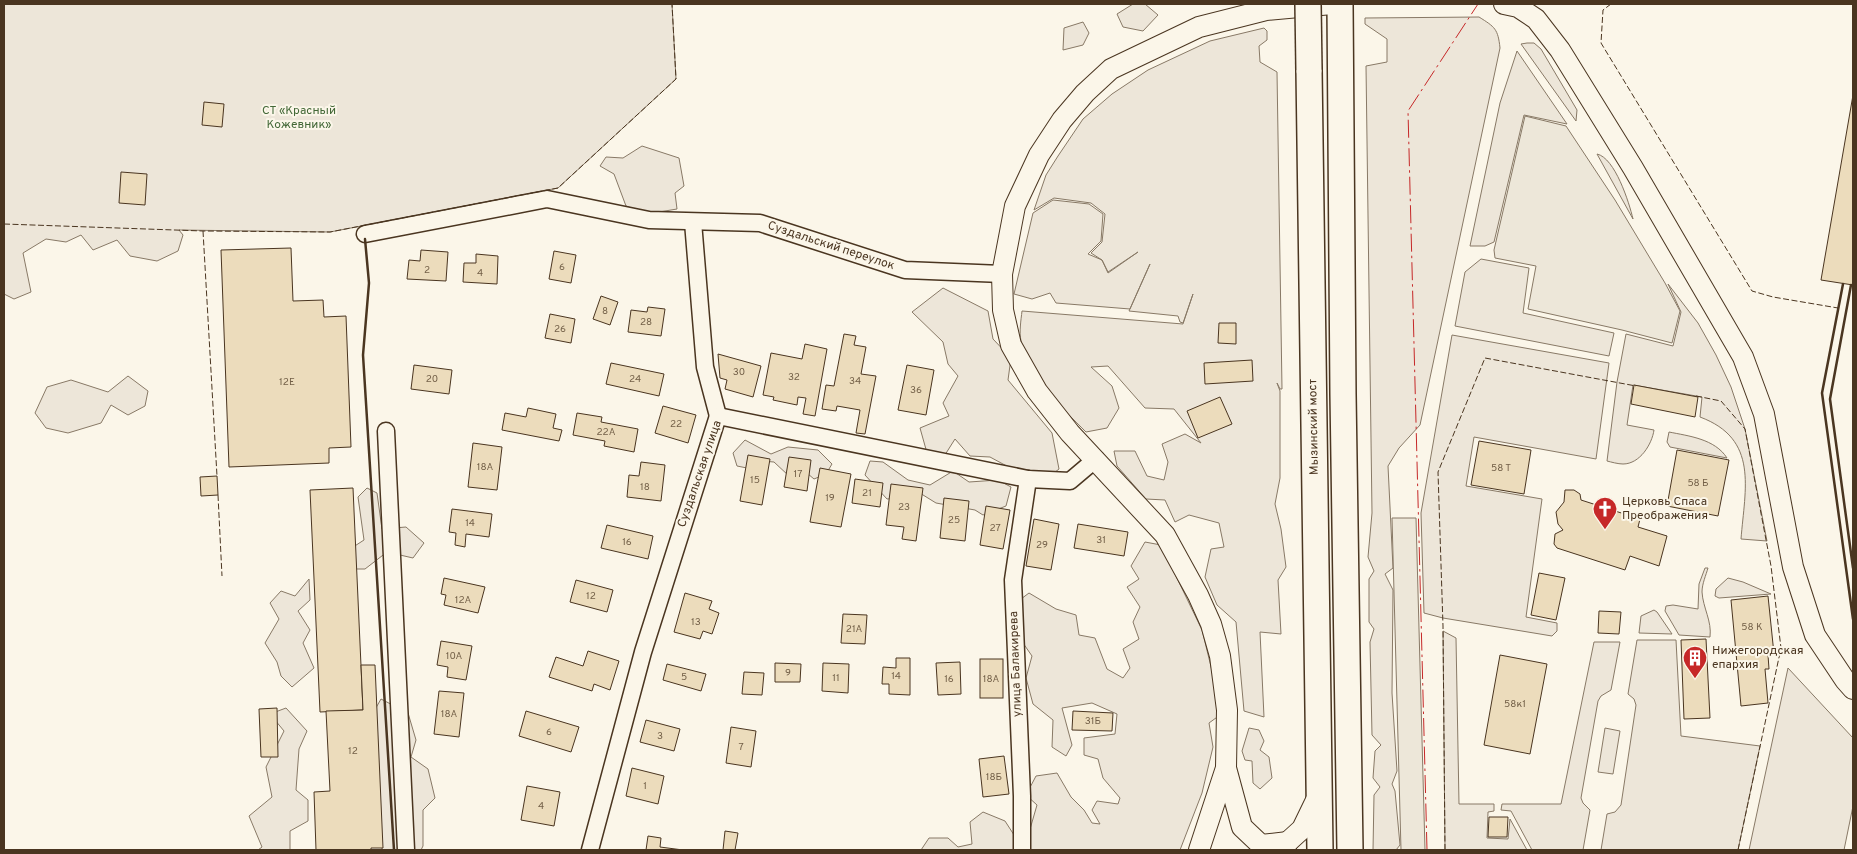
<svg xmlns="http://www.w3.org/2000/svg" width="1857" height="854" font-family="Overpass,sans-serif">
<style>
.green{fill:#ede6d9;stroke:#887966}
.parking{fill:#ede7d9;stroke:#887966}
.building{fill:#ecdcbc;stroke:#4a3520}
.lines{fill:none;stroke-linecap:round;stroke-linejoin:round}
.minor-casing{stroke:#4a3520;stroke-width:19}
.tertiary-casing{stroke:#4a3520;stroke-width:22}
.primary-casing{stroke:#4a3520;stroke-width:28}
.minor{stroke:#fbf6e9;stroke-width:16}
.tertiary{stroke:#fbf6e9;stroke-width:20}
.primary{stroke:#fbf6e9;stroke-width:25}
.primary-bridge-casing{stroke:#4a3520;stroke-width:28;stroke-linecap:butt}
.primary-bridge{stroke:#fbf6e9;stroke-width:25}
.fence{stroke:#4a3520;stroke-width:1;stroke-dasharray:6 2.5;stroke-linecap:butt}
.wall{stroke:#4a3520;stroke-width:2.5}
.power{stroke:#c62828;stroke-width:1;stroke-dasharray:18 4 2.5 4;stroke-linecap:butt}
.labels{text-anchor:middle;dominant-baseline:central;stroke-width:4;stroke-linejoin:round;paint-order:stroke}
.number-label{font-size:10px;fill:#725f47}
.park-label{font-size:12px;fill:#436837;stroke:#fbf6e9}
.street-label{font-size:12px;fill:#4a3520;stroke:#fbf6e9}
.poi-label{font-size:12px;fill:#4a3520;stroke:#fbf6e9;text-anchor:start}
</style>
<rect width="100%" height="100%" fill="#fbf6e9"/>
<!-- green -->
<g class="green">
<polygon points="4,4 672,4 676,79 558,188 330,232 179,230 183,235 178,251 157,261 130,256 117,240 93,250 81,235 66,242 46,239 23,253 31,292 14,299 4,294"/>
<polygon points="1133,4 1145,4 1158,15 1143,31 1123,27 1117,14"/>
<path d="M1479,17C1495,27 1498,29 1500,48L1420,425L1399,448L1388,466L1393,568L1385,574L1393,590L1392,693L1397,771L1392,784L1395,791L1400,845L1396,850H1373L1374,795L1380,787L1373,778L1375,751L1381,745L1372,735L1370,642L1374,629L1369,622V579L1374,571L1368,557L1372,513L1366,66L1387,62V39L1365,24V18Z"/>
<polygon points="1083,22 1089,33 1083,45 1063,50 1064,28"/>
<path d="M1264,28L1267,31V40L1259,46L1260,62L1277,72L1282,389H1280L1277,383L1280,391V478L1275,504L1281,529L1286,567L1278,580L1281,634L1260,632L1264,717L1244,711L1236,622L1217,605L1205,577L1211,549L1224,547L1219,523L1189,515L1175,522L1165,500L1146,499L1117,466L1114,451H1135L1147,476L1164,480L1168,462L1162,444L1185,434L1201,443L1174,409L1145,408L1108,366L1091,367L1112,386L1119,408L1107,428L1086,432C1060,406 1030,378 1021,341C1019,332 1021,320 1022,311L1183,324L1193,294L1183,323L1180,322L1178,316L1129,311L1150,264L1130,309L1056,303L1050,293L1032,299L1014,294L1033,213L1053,200L1089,204L1103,214L1101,241L1088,254L1102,260L1108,273L1138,252L1108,272L1102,260L1091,253L1102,242L1105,214L1091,203L1054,198L1034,210L1046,175L1058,156L1083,119L1112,94L1148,70L1210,41Z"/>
<polygon points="1527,43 1534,43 1541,49 1577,110 1576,121 1521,44"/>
<polygon points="1517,51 1567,124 1524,115 1494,242 1485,246 1470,246 1500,103"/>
<polygon points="642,146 679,158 684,186 675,193 677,209 647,214 626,206 614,174 600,166 606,157 623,158"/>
<path d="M1597,154C1615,158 1629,202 1633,219Z"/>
<polygon points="1481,259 1529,268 1523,313 1614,333 1609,356 1455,326 1465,272"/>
<path d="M1668,284L1698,323L1716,355L1731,387L1745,429L1767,541L1741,539C1745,488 1759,439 1700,417L1702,397L1633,385L1627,425L1654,430C1652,444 1640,464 1623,464C1618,464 1611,462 1607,461L1617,382L1626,334L1673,346L1681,312Z"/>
<polygon points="943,288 988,311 993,339 1011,358 1008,380 1052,433 1059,469 1040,484 990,457 970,456 955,439 943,458 927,453 920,428 949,416 943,403 958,376 948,364 943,342 912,312"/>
<polygon points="1452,335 1609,363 1596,459 1474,437 1466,486 1542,499 1526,617 1557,623 1557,631 1552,636 1443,618 1424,613 1421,513"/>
<polygon points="128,376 148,391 145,406 128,415 111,405 101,423 68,433 46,428 35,413 47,387 71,380 108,392"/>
<path d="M1669,432C1689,436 1715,439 1727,458L1670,447L1667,442Z"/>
<polygon points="745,440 771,454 788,447 818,450 832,464 826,474 814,479 801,468 789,476 774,462 761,461 752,469 737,466 733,453"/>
<polygon points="870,461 883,462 908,480 930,485 953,471 969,482 998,480 1011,487 1006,506 983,515 975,510 936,503 915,490 902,498 887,499 865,475"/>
<polygon points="367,488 377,493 382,529 406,527 424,543 413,558 387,552 365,569 349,569 347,551 364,540 358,497"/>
<polygon points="1145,542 1161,545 1202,630 1217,691 1220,715 1209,723 1213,747 1202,793 1180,850 921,850 929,838 948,838 958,847 972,844 970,822 983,812 1005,821 1016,838 1028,836 1037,805 1026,795 1036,776 1057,773 1071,797 1084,810 1092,823 1100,824 1092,810 1097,801 1118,804 1120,798 1103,778 1098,759 1084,755 1084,738 1115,734 1117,714 1092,703 1062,708 1072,745 1066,756 1052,747 1053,720 1033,704 1026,678 1032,656 1016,633 1017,602 1029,593 1056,609 1076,615 1079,635 1095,638 1107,669 1123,678 1130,668 1123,649 1139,639 1133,622 1140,607 1127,587 1139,579 1131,566"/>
<path d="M1705,568H1708C1706,575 1702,584 1702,592C1703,608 1712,621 1710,637L1679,635L1665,611L1666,606L1673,605L1698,609L1699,584Z"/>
<polygon points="1728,578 1743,582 1771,594 1719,598 1715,596 1716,589"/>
<polygon points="309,579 310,600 298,611 310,630 303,643 314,668 292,687 281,676 277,662 265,643 279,619 270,603 281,591 295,596"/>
<polygon points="1654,610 1657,612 1672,634 1639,633 1641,616"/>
<polygon points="1443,631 1456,638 1459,804 1494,804 1494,811 1488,812 1487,838 1508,839 1510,819 1527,850 1445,850"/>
<polygon points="1637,640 1676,640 1681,736 1760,746 1738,850 1601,850 1607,814 1615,812 1621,805 1636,705 1634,699 1628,694"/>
<polygon points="1594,642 1620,642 1611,690 1601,696 1598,701 1581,798 1583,803 1590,810 1583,850 1532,850 1511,811 1501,810 1502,804 1561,804"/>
<polygon points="1788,668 1853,738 1853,806 1844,850 1749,850"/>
<polygon points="381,699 408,713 416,740 411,757 428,769 435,798 423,810 423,846 421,850 383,850 372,835 369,720"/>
<polygon points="286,708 307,731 299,749 296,790 308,800 308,821 290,831 290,850 258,850 262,847 249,816 272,797 266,767 284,731 270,714"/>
<polygon points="1249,728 1259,730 1264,741 1260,750 1269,757 1272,778 1260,789 1253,783 1252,761 1245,760 1242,751"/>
<polygon points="1605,728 1620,731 1613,774 1598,772"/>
</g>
<!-- parking -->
<g class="parking">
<polygon points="1525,116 1566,126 1615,200 1665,283 1680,311 1672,343 1622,330 1528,309 1536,266 1495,258 1494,250"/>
<polygon points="1392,518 1416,518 1425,850 1401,850"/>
</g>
<!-- building -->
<g class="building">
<polygon points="1853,95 1853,285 1821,280"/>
<polygon points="204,102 224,104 222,127 202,125"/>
<polygon points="121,172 147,174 145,205 119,203"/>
<polygon points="291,248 293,301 323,300 324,317 346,316 351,447 329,448 329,463 229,467 221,250"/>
<polygon points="421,250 448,252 446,281 407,279 409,260 420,261"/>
<polygon points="554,251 576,255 571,283 549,279"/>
<polygon points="476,254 498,256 497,284 463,282 464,263 476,263"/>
<polygon points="601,296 618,302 610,325 593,319"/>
<polygon points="648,307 665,309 661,336 628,332 631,310 647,312"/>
<polygon points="550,314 575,319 571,343 545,338"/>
<polygon points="1219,323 1236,323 1236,344 1218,343"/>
<polygon points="844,334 856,336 854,345 866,347 861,374 876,376 865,434 856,433 860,410 837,406 836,411 822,409 826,385 834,386"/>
<polygon points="805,344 827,349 815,416 803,414 806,398 798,397 797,405 773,400 774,397 763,395 771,353 802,359"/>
<polygon points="718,354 761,366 753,397 725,389 727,380 720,378"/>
<polygon points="1252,360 1253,381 1205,384 1204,363"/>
<polygon points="611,363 664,374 659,396 606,384"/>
<polygon points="414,365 452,370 449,394 411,389"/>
<polygon points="907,365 934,370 926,415 898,410"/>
<polygon points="1634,385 1698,397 1695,417 1631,404"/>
<polygon points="1220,397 1232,424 1198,438 1187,411"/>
<polygon points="663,406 696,415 688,443 655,433"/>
<polygon points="528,408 556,414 553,428 562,430 559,441 502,430 505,413 526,417"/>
<polygon points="577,413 602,417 601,422 638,429 634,452 604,446 605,441 573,435"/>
<polygon points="1479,441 1531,450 1524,494 1471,485"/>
<polygon points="473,443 502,447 497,490 468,487"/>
<polygon points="1677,450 1729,460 1718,516 1667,506"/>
<polygon points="748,455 770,459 762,505 740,501"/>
<polygon points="789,457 811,460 807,491 784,487"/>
<polygon points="641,462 665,465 661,501 627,497 629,475 639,476"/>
<polygon points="820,468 851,474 841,527 810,522"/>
<polygon points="217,476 218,495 201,496 200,477"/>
<polygon points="855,479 883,483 880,507 852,503"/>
<polygon points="891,484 923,488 916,541 902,539 904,527 886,525"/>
<polygon points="353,488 363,710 320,712 310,490"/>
<polygon points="1565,490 1574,490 1580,494 1581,500 1640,519 1638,527 1667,536 1659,566 1630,556 1625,570 1557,548 1554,544 1555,534 1563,530 1558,524 1556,512 1564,502"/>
<polygon points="944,498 969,501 965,541 940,538"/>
<polygon points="986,506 1010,510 1003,549 980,545"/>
<polygon points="452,509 492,514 489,537 466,534 465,547 455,545 456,533 449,532"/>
<polygon points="1034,519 1059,524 1051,570 1026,566"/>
<polygon points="1078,524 1128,532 1124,556 1074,548"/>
<polygon points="607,525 653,536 648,559 601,548"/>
<polygon points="1539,573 1565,578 1556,620 1531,615"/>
<polygon points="444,578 485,587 478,613 444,605 446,595 441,594"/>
<polygon points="576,580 613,590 607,612 570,602"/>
<polygon points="685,593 712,601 709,609 719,613 712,634 703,631 700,639 674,632"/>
<polygon points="1768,596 1774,654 1768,655 1769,669 1765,669 1768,703 1741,706 1731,600"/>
<polygon points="1599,611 1621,612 1619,634 1598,633"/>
<polygon points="843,614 867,615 865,644 841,643"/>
<polygon points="1706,639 1710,718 1684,719 1681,640"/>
<polygon points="441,641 472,646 466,680 447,677 448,667 437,665"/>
<polygon points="588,651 619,661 610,690 594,684 592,691 549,677 556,657 583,666"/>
<polygon points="1500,655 1547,664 1530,754 1484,745"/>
<polygon points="896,658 910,658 910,695 889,694 889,684 882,684 883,667 896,668"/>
<rect x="980" y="659" width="23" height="39"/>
<polygon points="960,662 961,694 938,695 936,663"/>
<polygon points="775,663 801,664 800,682 775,682"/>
<polygon points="823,663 849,664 848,693 822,691"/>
<polygon points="667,664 706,674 701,691 663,680"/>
<polygon points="361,665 375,665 383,848 371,848 371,850 316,850 314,792 330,791 326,711 363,710"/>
<polygon points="744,672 764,673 762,695 742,694"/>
<polygon points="439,691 464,693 459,737 434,734"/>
<polygon points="277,708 278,757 261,757 259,709"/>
<polygon points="526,711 579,727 571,752 519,736"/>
<polygon points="1073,711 1113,713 1112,731 1072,730"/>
<polygon points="646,720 680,729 674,751 640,742"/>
<polygon points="731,727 756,731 751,767 726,763"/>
<polygon points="1004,756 1009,794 983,797 979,759"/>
<polygon points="632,768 664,776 658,804 626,796"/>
<polygon points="527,786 560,792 554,826 521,820"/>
<polygon points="1489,817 1508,817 1507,837 1488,837"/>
<polygon points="725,831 738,833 735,850 723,850"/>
<polygon points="648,836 661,838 660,847 683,850 646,850"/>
</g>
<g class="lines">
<defs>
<g id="minor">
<polyline points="693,222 705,367 718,416"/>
<polyline points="365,234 547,199 649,220 760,223 905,270 1002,274"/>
<polyline points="718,416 1028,479 1070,481 1096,459"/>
<polyline points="386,431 406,850"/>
<polyline points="590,850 643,652 718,416"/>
<polyline points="1022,850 1022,796 1013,580 1028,479"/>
</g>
<g id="tertiary">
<polyline points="1504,4 1518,7 1536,19 1560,50 1633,168 1743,357 1764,414 1793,567 1815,635 1845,680 1853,689"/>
<polyline points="1226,768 1242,827 1261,845 1288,842"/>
<polyline points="1199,850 1226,768 1227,710 1220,656 1211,624 1198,595 1165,535 1070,433 1037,391 1011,345 1003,310 1002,274 1015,206 1039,155 1062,120 1085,93 1111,69 1199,27 1266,10 1332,4"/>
<polyline points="1279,850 1302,829 1318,796"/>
</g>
<g id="primary">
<polyline points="1340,4 1343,394 1350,850"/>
<polyline points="1309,70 1320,850"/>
</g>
</defs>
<!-- minor casing -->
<use href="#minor" class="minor-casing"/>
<!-- tertiary casing -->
<use href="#tertiary" class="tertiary-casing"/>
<!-- primary casing -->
<use href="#primary" class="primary-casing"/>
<!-- minor -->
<use href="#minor" class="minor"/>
<!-- tertiary -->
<use href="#tertiary" class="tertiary"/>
<!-- primary -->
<use href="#primary" class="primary"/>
<defs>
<polyline id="primary-bridge" points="1308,4 1309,70"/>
</defs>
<!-- primary-bridge casing -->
<use href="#primary-bridge" class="primary-bridge-casing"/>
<!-- primary-bridge -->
<use href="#primary-bridge" class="primary-bridge"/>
<!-- fence -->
<g class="fence">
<polyline points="1611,4 1603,10 1601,43 1752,291 1773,297 1838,308"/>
<polyline points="4,224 203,231 330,232 558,188 676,79 672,4"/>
<polyline points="203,231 217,476"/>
<polyline points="1696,396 1721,401 1745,429 1771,566 1781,648 1738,850"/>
<polyline points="218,495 222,576"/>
<polyline points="1445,850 1443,626 1438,472 1485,358 1636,386"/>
</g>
<!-- wall -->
<g class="wall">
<polyline points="365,239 369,283 363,355 394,850"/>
<polyline points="1843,284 1822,393 1853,619"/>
<polyline points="1851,285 1830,399 1853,568"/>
</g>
<!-- power -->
<polyline class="power" points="1427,850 1408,111 1478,4"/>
</g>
<!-- icons -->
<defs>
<symbol id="church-pin" viewBox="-11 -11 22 30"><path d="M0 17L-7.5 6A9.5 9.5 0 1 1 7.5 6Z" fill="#c62828" stroke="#fbf6e9"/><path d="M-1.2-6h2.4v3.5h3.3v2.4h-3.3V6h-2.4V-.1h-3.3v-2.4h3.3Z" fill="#fff"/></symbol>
<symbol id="building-pin" viewBox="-11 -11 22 30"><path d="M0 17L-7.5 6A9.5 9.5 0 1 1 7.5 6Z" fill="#c62828" stroke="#fbf6e9"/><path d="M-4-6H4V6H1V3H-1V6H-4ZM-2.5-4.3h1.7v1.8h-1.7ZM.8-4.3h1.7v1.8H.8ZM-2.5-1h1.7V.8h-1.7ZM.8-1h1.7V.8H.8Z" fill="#fff"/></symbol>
</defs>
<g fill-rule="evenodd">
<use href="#church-pin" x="1591" y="495" width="28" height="38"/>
<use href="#building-pin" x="1681" y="644" width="28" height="38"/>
</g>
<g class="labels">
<!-- number labels -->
<g class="number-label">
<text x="562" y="267">6</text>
<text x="427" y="270">2</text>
<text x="480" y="273">4</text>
<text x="605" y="311">8</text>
<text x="646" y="322">28</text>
<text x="560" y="329">26</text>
<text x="739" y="372">30</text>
<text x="794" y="377">32</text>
<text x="432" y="379">20</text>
<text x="635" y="379">24</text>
<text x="855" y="381">34</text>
<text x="287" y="382">12Е</text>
<text x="916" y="390">36</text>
<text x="676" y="424">22</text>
<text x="606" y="432">22А</text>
<text x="485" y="467">18А</text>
<text x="1501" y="468">58 Т</text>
<text x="798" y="474">17</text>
<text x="755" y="480">15</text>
<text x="1698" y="483">58 Б</text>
<text x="645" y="487">18</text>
<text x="867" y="493">21</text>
<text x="830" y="498">19</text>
<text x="904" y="507">23</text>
<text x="954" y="520">25</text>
<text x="470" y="523">14</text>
<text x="995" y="528">27</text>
<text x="1101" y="540">31</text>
<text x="627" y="542">16</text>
<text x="1042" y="545">29</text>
<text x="591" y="596">12</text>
<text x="463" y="600">12А</text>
<text x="696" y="622">13</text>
<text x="1752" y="627">58 К</text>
<text x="854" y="629">21А</text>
<text x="454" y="656">10А</text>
<text x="788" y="673">9</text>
<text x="896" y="676">14</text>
<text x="684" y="677">5</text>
<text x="836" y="678">11</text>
<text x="949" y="679">16</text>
<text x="991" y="679">18А</text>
<text x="1515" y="704">58к1</text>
<text x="449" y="714">18А</text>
<text x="1093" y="721">31Б</text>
<text x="549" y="732">6</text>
<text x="660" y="736">3</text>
<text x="741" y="747">7</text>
<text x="353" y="751">12</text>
<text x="994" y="777">18Б</text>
<text x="645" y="786">1</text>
<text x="541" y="806">4</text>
</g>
<!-- park labels -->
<g class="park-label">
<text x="299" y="111">СТ «Красный<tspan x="299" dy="14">Кожевник»</tspan></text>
</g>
<!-- street labels -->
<g class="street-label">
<text transform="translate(831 246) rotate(18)">Суздальский переулок</text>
<text transform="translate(1314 427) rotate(-91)">Мызинский мост</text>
<text transform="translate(700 474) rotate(-71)">Суздальская улица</text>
<text transform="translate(1016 664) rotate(-92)">улица Балакирева</text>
</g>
<!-- poi labels -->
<g class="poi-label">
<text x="1622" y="502">Церковь Спаса<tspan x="1622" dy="14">Преображения</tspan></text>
<text x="1712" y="651">Нижегородская<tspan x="1712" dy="14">епархия</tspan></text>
</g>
</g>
<!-- border -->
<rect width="1857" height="854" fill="none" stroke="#4a3520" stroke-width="10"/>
</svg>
